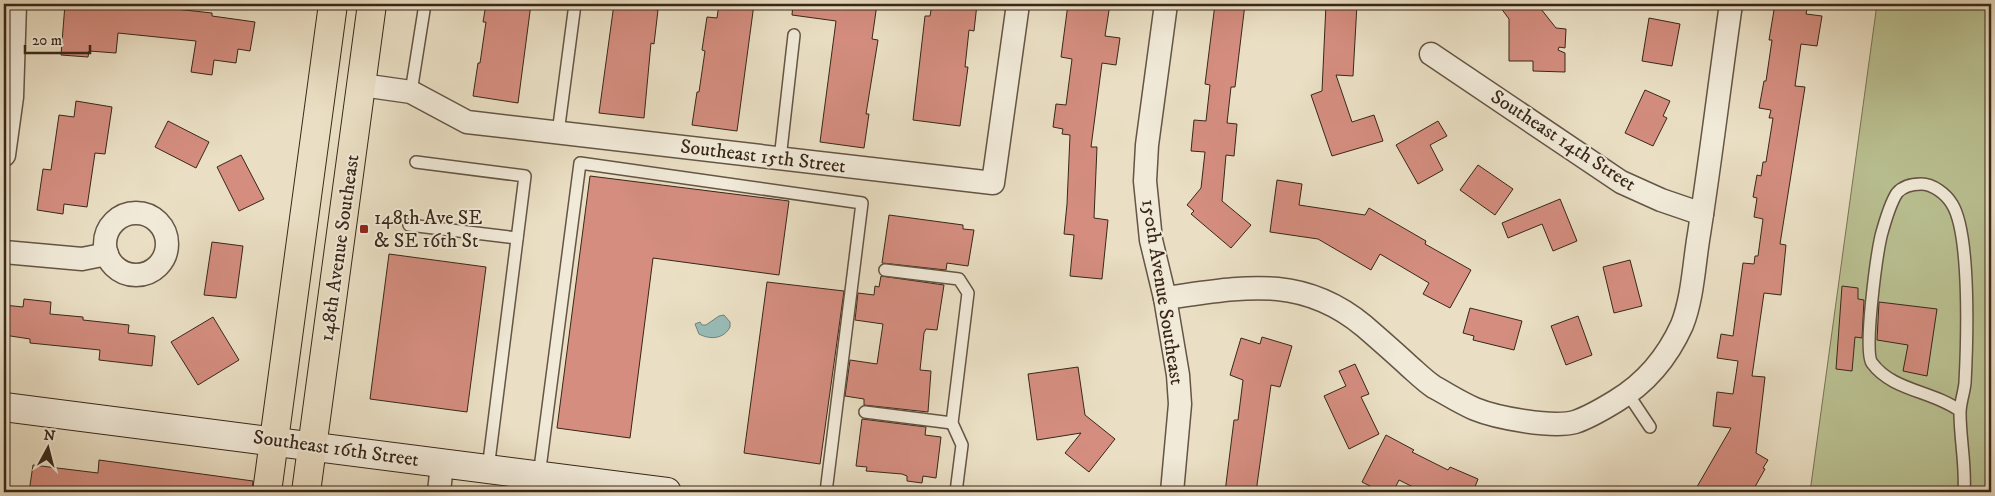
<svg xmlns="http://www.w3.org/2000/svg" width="1995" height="496" font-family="'IM FELL DW Pica',serif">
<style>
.green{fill:#bac192;stroke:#797456}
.water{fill:#98bcb7;stroke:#728078}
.building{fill:#d48d7f;stroke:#382719}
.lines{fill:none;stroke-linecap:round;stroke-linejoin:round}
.lane-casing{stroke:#645544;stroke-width:14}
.street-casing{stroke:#645544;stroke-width:25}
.secondary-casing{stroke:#382719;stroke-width:30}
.primary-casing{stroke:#382719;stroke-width:30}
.lane{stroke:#f1ead9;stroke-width:11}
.street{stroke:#f1ead9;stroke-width:22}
.secondary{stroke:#f1ead9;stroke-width:28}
.primary{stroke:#eadfc4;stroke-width:28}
.poi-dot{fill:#8f2418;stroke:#f1ead9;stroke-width:2}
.labels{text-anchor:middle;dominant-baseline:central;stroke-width:4;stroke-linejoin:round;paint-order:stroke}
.street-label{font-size:20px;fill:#382719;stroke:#f1ead9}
.poi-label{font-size:20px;fill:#382719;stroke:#f1ead9;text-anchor:start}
</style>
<rect width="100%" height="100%" fill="#eadfc4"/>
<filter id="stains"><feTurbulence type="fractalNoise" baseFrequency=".004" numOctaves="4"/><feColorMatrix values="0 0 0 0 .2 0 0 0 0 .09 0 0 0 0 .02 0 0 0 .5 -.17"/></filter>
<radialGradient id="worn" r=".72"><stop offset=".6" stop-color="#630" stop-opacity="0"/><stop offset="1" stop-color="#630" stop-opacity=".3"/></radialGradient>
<!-- green -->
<polygon class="green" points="1877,4 1991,4 1991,473 1988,492 1810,492"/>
<!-- water -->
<path class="water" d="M724,315L730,322V327C724,339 710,340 699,334L695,324L700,322L702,325H706L719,316Z"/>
<!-- building -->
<g class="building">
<polygon points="65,4 157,4 157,7 212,13 212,16 255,22 250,51 238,49 236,63 214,60 212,75 191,72 196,41 118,33 116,53 89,51 88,57 61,55"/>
<polygon points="486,4 531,4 518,103 473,96 478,63 480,63 486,22 483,22"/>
<polygon points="614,4 658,10 654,44 651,43 644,118 599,113"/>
<polygon points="719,4 754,4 737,131 692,125 697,92 699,92 705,51 702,50 707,17 717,18"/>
<polygon points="793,4 877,4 872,39 878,40 866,114 869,114 864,148 820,142 836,21 792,15"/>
<polygon points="932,4 977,4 974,31 969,30 965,67 968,67 960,126 913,120 925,16 930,16"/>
<polygon points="1068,4 1110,4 1105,36 1120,38 1116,65 1102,63 1091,147 1097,147 1094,218 1108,220 1102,279 1070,276 1074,235 1064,234 1067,204 1070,135 1062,134 1063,129 1053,127 1056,104 1066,105 1072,59 1061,57"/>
<polygon points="1215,4 1245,4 1235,87 1231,87 1227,123 1237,124 1234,156 1226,155 1222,201 1251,225 1231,248 1191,214 1194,211 1187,205 1201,188 1205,152 1191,151 1194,120 1206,121 1210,85 1205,84"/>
<polygon points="1326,4 1357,4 1353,76 1336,75 1352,122 1374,115 1383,141 1332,156 1311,95 1322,91"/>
<polygon points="1498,4 1537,4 1556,28 1566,29 1565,48 1559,47 1558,50 1565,53 1565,72 1533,71 1533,61 1509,61 1509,19"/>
<polygon points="1775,4 1808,4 1806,14 1822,16 1817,46 1801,44 1795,86 1805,87 1780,244 1786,245 1781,295 1764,293 1752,376 1765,377 1756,453 1768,460 1763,468 1765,469 1752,492 1694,492 1731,428 1713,426 1717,392 1733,394 1738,361 1717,358 1721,334 1733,336 1743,263 1754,264 1755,256 1758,256 1763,219 1754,217 1757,198 1753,197 1757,175 1761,176 1763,162 1766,162 1773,118 1769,118 1771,110 1759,108 1764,81 1766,81 1772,40 1769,40"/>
<polygon points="1649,18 1680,24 1672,66 1642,61"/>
<polygon points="1645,90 1670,101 1663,116 1667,118 1653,146 1625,133"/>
<polygon points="76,101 112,107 105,154 95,153 87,207 64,204 63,214 37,210 43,169 51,170 59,115 74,117"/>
<polygon points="168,121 209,142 196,168 155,147"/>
<polygon points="1438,121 1447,136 1430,145 1443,170 1418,184 1396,145"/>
<polygon points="241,155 264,199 239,211 217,167"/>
<polygon points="1478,165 1513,189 1495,215 1460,190"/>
<polygon points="590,176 789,201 779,275 653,258 630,438 557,428"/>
<polygon points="1277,180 1302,184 1299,205 1365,215 1369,208 1426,241 1425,244 1471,270 1450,308 1423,294 1429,283 1380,254 1371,270 1318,239 1270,232"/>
<polygon points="1560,199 1577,241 1553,251 1542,224 1508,238 1502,223"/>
<polygon points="889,215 963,225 963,229 974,230 968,266 947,263 946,270 882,263"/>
<polygon points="212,242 243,246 236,298 204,295"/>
<polygon points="389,254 486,267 467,412 370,399"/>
<polygon points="1630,260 1642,306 1614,313 1603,267"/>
<polygon points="881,276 944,285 937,330 926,329 924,333 920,370 931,371 928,412 864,405 864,399 845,396 850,360 877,364 883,324 855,320 858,293 874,295 875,286 879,287"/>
<polygon points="767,282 844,291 820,464 744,453"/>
<polygon points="1842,286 1858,288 1858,299 1864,300 1862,338 1855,337 1852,371 1836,369"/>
<polygon points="24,299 51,302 50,314 83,317 83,320 129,325 128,333 155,336 152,366 99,360 100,350 30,343 30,339 4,335 4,305 23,307"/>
<polygon points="1879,302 1937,309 1927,376 1903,371 1908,345 1877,340"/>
<polygon points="1470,308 1522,321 1514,350 1473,340 1474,336 1463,333"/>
<polygon points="1578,316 1592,355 1566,365 1551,326"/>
<polygon points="213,317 239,360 198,385 171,342"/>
<polygon points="1262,337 1292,346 1280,387 1271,385 1256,492 1225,492 1234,420 1238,420 1243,380 1230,375 1241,338 1260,344"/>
<polygon points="1355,364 1369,394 1361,397 1379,434 1349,449 1324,396 1346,386 1339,371"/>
<polygon points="1078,367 1085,415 1115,439 1089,472 1065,453 1081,433 1037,440 1028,374"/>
<polygon points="862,419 926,427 925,435 941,437 936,478 923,476 922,483 907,481 907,476 902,474 866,471 867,467 856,466"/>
<polygon points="1386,435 1414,450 1412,452 1448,470 1450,467 1478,479 1473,492 1423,492 1399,480 1393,492 1382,492 1362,482"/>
<polygon points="99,460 253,481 252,492 29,492 33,465 98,473"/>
</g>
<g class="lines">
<defs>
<g id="lane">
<polyline points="411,92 425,4"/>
<polyline points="558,133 575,4"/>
<polyline points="780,159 794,35"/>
<polyline points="416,162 525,176 488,469"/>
<polyline points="409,225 517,238"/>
<polyline points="885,270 959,279 968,293 952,423 962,445 956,492"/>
<polyline points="1628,394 1650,427"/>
<path d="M1960,411C1934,391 1892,391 1872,363C1863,352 1877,254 1881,236C1884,225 1891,202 1897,193C1903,186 1913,184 1921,184C1933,184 1946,194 1952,204C1971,234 1967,345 1965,383C1964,393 1960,403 1960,413C1960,439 1966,466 1964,492"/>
<polyline points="865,412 952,423"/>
<polyline points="539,476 580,163 862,203 826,492"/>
<polyline points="525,492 527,474"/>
</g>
<g id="street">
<polyline points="1166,4 1147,145 1145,181 1151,240 1165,298 1178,375 1180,404 1172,492"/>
<polyline points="1431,54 1621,182 1661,200 1702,214"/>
<polyline points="362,85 411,92 467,122 993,183 1018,4"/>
<polyline points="4,155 12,97 15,4"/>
<circle cx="136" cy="244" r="31"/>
<polyline points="4,252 82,259 107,254"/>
<path d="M1165,298C1240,288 1300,273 1364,326C1379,339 1394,352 1409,366C1417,373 1425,381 1434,387C1447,394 1461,403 1475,409C1497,418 1552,428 1575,422C1590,417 1603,409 1616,401C1646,383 1668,356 1682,325C1693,297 1694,263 1699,234C1711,157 1720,80 1731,4"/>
<polyline points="439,492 442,464"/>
</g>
<polyline id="secondary" points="4,407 667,492"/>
<g id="primary">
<polyline points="267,492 333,4"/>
<polyline points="306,492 372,4"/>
</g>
</defs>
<!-- lane casing -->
<use href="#lane" class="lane-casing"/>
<!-- street casing -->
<use href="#street" class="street-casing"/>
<!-- secondary casing -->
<use href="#secondary" class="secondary-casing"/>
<!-- primary casing -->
<use href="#primary" class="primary-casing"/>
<!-- lane -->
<use href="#lane" class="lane"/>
<!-- street -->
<use href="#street" class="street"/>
<!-- secondary -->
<use href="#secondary" class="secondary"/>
<!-- primary -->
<use href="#primary" class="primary"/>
</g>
<!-- markers -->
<rect class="poi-dot" x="359" y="224" width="10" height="10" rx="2.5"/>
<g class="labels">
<!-- street labels -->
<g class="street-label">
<text transform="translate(1563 141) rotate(33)">Southeast 14th Street</text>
<text transform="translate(763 157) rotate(7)">Southeast 15th Street</text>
<text transform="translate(340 248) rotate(-82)">148th Avenue Southeast</text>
<text transform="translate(1162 292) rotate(81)">150th Avenue Southeast</text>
<text transform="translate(336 449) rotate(8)">Southeast 16th Street</text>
</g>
<!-- poi labels -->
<g class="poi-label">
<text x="374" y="218">148th Ave SE<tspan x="374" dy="23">&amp; SE 16th St</tspan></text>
</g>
</g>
<!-- margin -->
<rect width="1995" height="496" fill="none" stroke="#eadfc4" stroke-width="20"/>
<rect x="5" y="5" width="1985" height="486" fill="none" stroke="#382719" stroke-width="2.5"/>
<rect x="10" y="10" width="1975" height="476" fill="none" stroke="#382719"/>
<!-- north arrow -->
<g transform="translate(48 448) rotate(7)" stroke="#f1ead9" stroke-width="4" paint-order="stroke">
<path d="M0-4L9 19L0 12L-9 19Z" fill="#382719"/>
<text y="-8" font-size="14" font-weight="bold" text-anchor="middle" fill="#382719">N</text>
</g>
<!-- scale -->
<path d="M25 45v8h65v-8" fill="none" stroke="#382719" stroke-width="2.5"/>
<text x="32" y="45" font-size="15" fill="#382719" stroke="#f1ead9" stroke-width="4" paint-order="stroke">20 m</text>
<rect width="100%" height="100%" filter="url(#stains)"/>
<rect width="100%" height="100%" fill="url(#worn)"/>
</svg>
